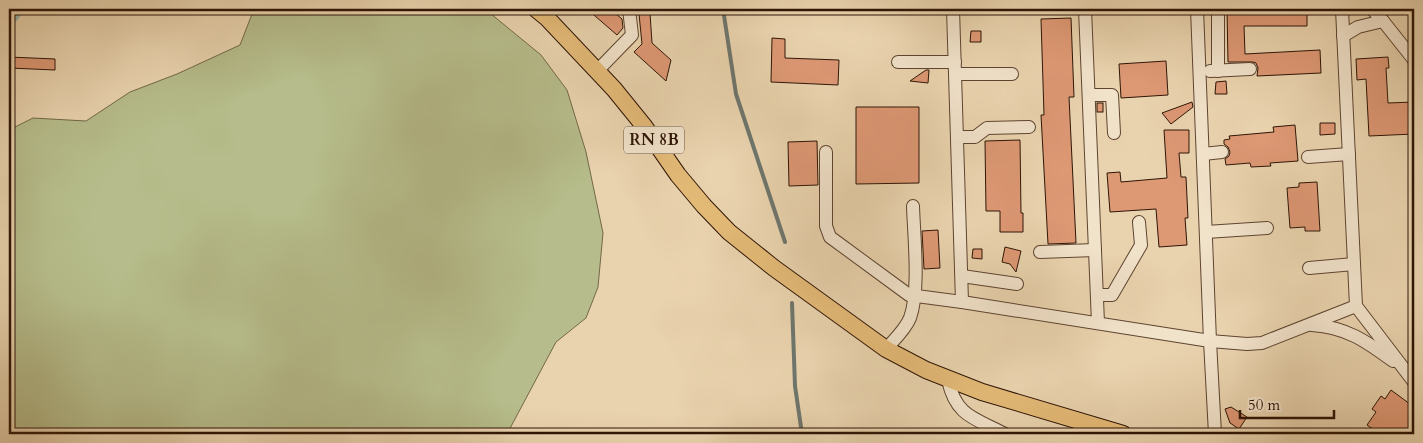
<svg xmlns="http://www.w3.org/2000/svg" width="1423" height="443" font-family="Cardo,serif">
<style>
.green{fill:#b6bc8b;stroke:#726848}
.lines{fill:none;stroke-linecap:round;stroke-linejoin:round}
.stream{stroke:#6e766d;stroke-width:4}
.river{stroke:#99b6b2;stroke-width:22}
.building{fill:#dd9874;stroke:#2e1506}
.minor-casing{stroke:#5d4430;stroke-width:14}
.major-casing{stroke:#2e1506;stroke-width:18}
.minor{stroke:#f1e2ca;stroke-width:12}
.major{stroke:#e4ba77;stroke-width:16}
.labels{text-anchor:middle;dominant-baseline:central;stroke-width:4;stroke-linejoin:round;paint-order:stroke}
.shield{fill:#f1e2ca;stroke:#685241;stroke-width:1}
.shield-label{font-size:16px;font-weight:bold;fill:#2e1506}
</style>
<rect width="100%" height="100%" fill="#e9d3ae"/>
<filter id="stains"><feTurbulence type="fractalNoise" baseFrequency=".004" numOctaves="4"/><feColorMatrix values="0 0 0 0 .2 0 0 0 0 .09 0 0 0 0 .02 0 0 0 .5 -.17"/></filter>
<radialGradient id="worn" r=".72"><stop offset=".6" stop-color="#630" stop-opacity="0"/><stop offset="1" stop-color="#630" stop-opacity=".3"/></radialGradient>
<!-- green -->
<polygon class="green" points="254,9 485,9 541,55 567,90 586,152 603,233 598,287 586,318 556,342 507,434 9,434 9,130 33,118 86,121 130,92 177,74 240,45"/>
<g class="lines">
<!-- stream -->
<g class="stream">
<polyline points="723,9 736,94 785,242"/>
<polyline points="792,303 795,386 802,434"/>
</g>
<!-- river -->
<polyline class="river" points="9,13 12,9"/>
</g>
<!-- building -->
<g class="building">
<polygon points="587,9 610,9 622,19 623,28 617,35"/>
<polygon points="1227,9 1307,9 1307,26 1244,26 1245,54 1320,50 1321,73 1257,76 1258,68 1256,63 1253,62 1228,62"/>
<polygon points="650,13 652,43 671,60 666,81 634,52 642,44 639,14"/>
<polygon points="1071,18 1074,97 1069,97 1076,243 1048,244 1041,115 1044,115 1041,19"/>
<polygon points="971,31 981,31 981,42 970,42"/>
<polygon points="772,38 785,39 785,58 839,60 838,85 771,82"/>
<polygon points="9,57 55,59 55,70 9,68"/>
<polygon points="1388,57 1389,68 1386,68 1388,103 1414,102 1414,134 1369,136 1366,79 1357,80 1356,59"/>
<polygon points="1166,61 1168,95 1121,98 1119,64"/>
<polygon points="926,70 929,70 928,83 910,81"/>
<polygon points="1226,81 1227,94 1215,94 1216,82"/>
<polygon points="1192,102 1193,107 1171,124 1162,113"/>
<rect x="1097" y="103" width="6" height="9"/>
<polygon points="856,107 919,107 919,183 856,184"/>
<polygon points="1320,123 1335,123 1335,134 1320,135"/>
<polygon points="1295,125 1298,161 1270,163 1271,166 1251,167 1250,163 1226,165 1225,159 1229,156 1230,152 1228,147 1224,144 1224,140 1230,139 1229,136 1274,132 1273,127"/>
<polygon points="1164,130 1189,130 1189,153 1179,153 1181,177 1186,177 1188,218 1185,218 1187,245 1159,247 1156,209 1110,212 1107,173 1120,172 1121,182 1167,178"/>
<polygon points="1020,140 1021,213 1023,213 1023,232 1000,232 1000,211 986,211 985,141"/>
<polygon points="817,141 818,185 789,186 788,142"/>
<polygon points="1317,182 1320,231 1305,231 1305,227 1290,228 1287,188 1299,187 1299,183"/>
<polygon points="938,230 940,268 924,269 922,231"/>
<polygon points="1005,247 1021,251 1016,272 1010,264 1002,262"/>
<polygon points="973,249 982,249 982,259 972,258"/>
<polygon points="1391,390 1414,407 1414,434 1380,434 1367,425 1376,412 1372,409 1381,396 1385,399"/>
<polygon points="1231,407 1247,417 1239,429 1230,423 1225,409"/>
</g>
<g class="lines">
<defs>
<g id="minor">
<polyline points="953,9 962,302"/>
<polyline points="1085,9 1098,323"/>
<polyline points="1197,9 1210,341 1215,434"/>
<polyline points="1218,9 1218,71"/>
<polyline points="1342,9 1356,306 1414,382"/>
<polyline points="1383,21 1414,60"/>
<polyline points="1343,36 1358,27 1383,21 1372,9"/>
<polyline points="898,62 955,62"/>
<polyline points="598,70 632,35 629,9"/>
<polyline points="1210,71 1250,69"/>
<polyline points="955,74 1012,74"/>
<polyline points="1089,95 1112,95 1114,133"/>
<polyline points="957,137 975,137 987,128 1029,127"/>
<polyline points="826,152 826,226 830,237 909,295 962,302 1210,341 1247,344 1262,343 1356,306"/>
<polyline points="1203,154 1222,152"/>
<polyline points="1308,157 1349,154"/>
<polyline points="1206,232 1267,228"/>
<polyline points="1040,252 1095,250"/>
<polyline points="1309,268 1354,264"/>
<polyline points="962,276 1017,284"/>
<polyline points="1097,295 1112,295 1141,245 1139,222"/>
<path d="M1312,325C1346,327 1366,341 1393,361"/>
<path d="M886,349C894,340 905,330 910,318C920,290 914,238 913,206"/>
<path d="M948,380C956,417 975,418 1005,434"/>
</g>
<polyline id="major" points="536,9 547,18 614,89 644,126 678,175 704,206 729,232 774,268 886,349 926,370 982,392 1123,434"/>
</defs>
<!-- minor casing -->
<use href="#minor" class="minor-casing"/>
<!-- major casing -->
<use href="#major" class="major-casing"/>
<!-- minor -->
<use href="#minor" class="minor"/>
<!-- major -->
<use href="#major" class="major"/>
</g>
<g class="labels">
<!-- shield labels -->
<rect class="shield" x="624" y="126.5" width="60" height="27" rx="4"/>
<g class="shield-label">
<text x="654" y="140">RN 8B</text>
</g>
</g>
<!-- margin -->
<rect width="1423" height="443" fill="none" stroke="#e9d3ae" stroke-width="30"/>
<rect x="10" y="10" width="1403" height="423" fill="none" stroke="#2e1506" stroke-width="2.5"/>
<rect x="15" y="15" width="1393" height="413" fill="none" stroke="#2e1506"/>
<!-- scale -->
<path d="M1240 410v8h94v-8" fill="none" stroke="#2e1506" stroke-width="2.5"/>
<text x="1248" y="410" font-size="15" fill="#2e1506" stroke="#f1e2ca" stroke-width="4" paint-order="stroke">50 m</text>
<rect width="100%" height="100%" filter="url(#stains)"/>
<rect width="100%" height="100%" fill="url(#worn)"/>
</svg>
